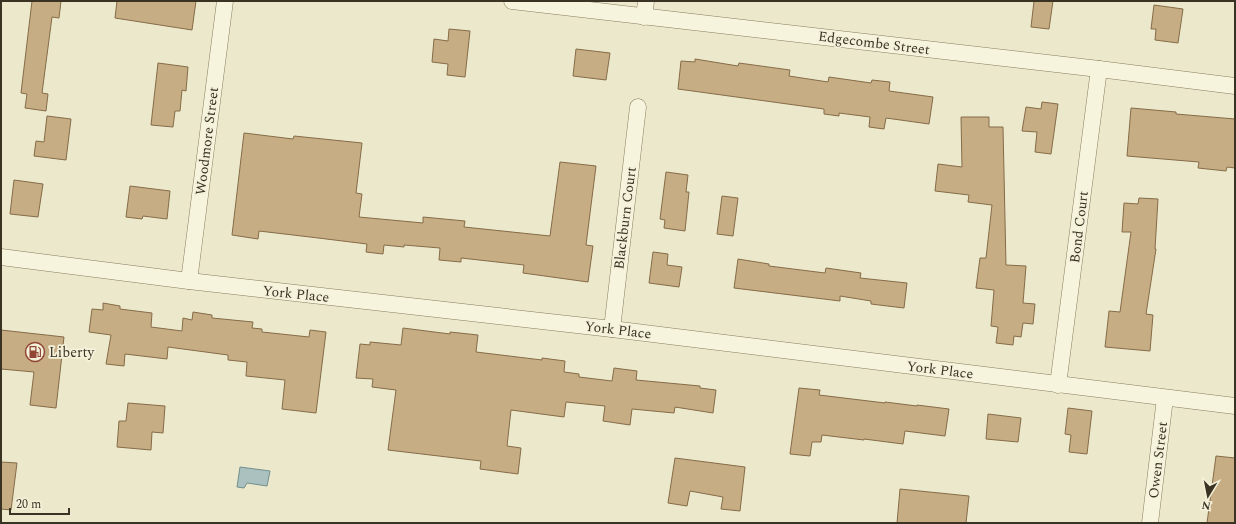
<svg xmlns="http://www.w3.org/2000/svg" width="1236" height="524" font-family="Spectral,serif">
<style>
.water{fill:#abc1bf;stroke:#728f8e}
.building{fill:#c7ad84;stroke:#856c48}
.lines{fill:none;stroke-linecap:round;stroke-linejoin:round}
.street-casing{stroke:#887d60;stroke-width:17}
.street{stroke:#f7f4de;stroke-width:16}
.labels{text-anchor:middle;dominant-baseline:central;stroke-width:3.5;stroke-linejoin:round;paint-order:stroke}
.street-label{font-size:14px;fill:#3a3223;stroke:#f4f1da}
.poi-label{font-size:14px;fill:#3a3223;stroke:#f4f1da;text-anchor:start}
</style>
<rect width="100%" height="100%" fill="#ece8cb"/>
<!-- water -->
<polygon class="water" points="240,467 270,471 267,486 247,483 244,488 237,487"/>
<!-- building -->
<g class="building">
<polygon points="32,1 61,1 59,18 52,17 42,93 48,94 46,111 25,108 27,94 21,93"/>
<polygon points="117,1 196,1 192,30 115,18"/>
<polygon points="1034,1 1053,1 1049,29 1031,27"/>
<polygon points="1154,5 1183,9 1178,43 1155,40 1156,29 1151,29"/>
<polygon points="449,29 470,31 465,77 447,75 448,64 432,62 434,39 448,41"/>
<polygon points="576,49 610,53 606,80 573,76"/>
<polygon points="695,59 738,66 739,63 790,70 789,76 828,82 829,77 871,83 872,80 890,82 889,91 933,97 929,124 886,118 884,129 869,127 870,117 839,113 839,116 824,114 824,109 678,89 681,61 695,62"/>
<polygon points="158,63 188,67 186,91 182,90 180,111 175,111 173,127 151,125"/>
<polygon points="1042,102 1058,104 1051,154 1035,152 1037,132 1022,131 1026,107 1041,109"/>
<polygon points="1131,108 1176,112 1176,114 1235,119 1235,168 1227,167 1226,171 1198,168 1199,162 1127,156"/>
<polygon points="47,116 71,119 66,160 34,156 36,141 44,142"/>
<polygon points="961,117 989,117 989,127 1003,127 1006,265 1026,266 1023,303 1035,304 1033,324 1023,323 1021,337 1014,336 1013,345 996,343 998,327 991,326 994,290 976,288 980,258 986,258 992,205 968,202 969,195 935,191 938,164 962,167"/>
<polygon points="244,133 293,139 294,136 362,143 356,193 362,194 359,217 423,223 423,217 465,221 464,227 550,236 560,162 596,166 586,245 593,246 588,282 523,273 524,265 461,258 461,262 439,260 440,248 404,245 404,247 384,245 383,254 366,252 367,244 310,237 259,231 258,239 232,235"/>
<polygon points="666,172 688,175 686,192 689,192 685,231 664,228 665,220 660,219"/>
<polygon points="14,180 43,184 38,217 10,214"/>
<polygon points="130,186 170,191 167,219 143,216 142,219 126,217"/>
<polygon points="722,196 738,198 733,236 717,234"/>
<polygon points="1139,198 1158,199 1155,249 1156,249 1146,314 1153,315 1150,351 1105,347 1109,311 1120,312 1131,232 1122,232 1124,203 1138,204"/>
<polygon points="653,252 668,254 667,265 682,267 679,287 649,283"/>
<polygon points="738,259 769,264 769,266 825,273 826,268 861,273 860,278 907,283 904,308 871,304 871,301 840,296 840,301 734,288"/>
<polygon points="103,303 120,306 120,309 152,313 151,327 182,331 183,318 192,320 193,312 212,315 212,318 253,322 252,328 262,329 262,332 309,337 310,330 326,332 316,413 282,409 285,380 246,376 247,362 228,360 228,355 168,347 167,359 125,354 124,366 106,364 111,335 89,332 92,309 103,310"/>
<polygon points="403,328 450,334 450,332 478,335 476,352 542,360 542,358 565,361 564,372 579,374 579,377 612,381 614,368 637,371 636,380 700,386 700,388 716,390 713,413 675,407 674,413 632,409 630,425 603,421 605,406 566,402 564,417 511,410 507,446 521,448 518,474 480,469 481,461 388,450 396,390 372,387 373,379 356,378 360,344 370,345 370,342 401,345"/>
<polygon points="1,330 64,337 56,408 30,405 34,372 1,369"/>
<polygon points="799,388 820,390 819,395 885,403 885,402 917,406 917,405 949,409 945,436 905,431 903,444 864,439 864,440 822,435 821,442 812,442 810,456 790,454"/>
<polygon points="128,403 165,406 163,433 152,432 151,450 117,447 119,421 126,421"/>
<polygon points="1068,408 1092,411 1087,454 1069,452 1071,435 1065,434"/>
<polygon points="988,414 1021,418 1018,442 986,439"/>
<polygon points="1216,456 1235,458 1235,523 1207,523"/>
<polygon points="675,458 745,467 740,511 721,509 723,497 690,491 687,506 668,503"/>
<polygon points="1,462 17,463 11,510 1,509"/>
<polygon points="900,489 969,496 966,523 897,523"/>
</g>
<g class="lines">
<defs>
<g id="street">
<polyline points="512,1 1099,69 1235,86"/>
<polyline points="644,17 646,1"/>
<polyline points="1,257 189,281 612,329 1235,406"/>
<polyline points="189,281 225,1"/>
<polyline points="612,329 638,107"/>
<polyline points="1058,385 1099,69"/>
<polyline points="1150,523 1165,398"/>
</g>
</defs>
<!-- street casing -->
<use href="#street" class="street-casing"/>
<!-- street -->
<use href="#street" class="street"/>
</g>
<!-- icons -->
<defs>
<symbol id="fuel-ring" viewBox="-11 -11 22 22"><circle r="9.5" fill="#f4f1da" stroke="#924635" stroke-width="1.5"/><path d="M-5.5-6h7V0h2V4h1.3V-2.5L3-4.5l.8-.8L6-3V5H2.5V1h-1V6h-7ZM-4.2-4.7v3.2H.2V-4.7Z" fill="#924635"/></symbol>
</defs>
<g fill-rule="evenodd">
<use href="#fuel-ring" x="24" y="341" width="22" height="22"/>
</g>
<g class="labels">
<!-- street labels -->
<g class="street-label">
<text transform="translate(874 43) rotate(7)">Edgecombe Street</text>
<text transform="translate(207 141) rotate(-83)">Woodmore Street</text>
<text transform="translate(625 218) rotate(-83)">Blackburn Court</text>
<text transform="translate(1079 227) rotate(-83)">Bond Court</text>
<text transform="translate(296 294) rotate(6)">York Place</text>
<text transform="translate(618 330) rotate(7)">York Place</text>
<text transform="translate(940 370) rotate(7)">York Place</text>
<text transform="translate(1158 460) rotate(-83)">Owen Street</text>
</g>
<!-- poi labels -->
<g class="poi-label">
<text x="49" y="352">Liberty</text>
</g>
</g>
<!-- border -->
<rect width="1236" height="524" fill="none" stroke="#3a3223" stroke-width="4"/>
<!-- north arrow -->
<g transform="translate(1208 496) rotate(190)" stroke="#f4f1da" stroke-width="3" paint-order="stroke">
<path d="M0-3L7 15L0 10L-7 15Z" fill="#3a3223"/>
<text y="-6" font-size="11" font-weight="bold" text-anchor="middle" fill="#3a3223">N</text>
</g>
<!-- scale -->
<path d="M10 508v6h59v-6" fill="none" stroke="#3a3223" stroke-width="2"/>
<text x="16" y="508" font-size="12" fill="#3a3223" stroke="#f4f1da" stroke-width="3" paint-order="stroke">20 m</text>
</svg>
